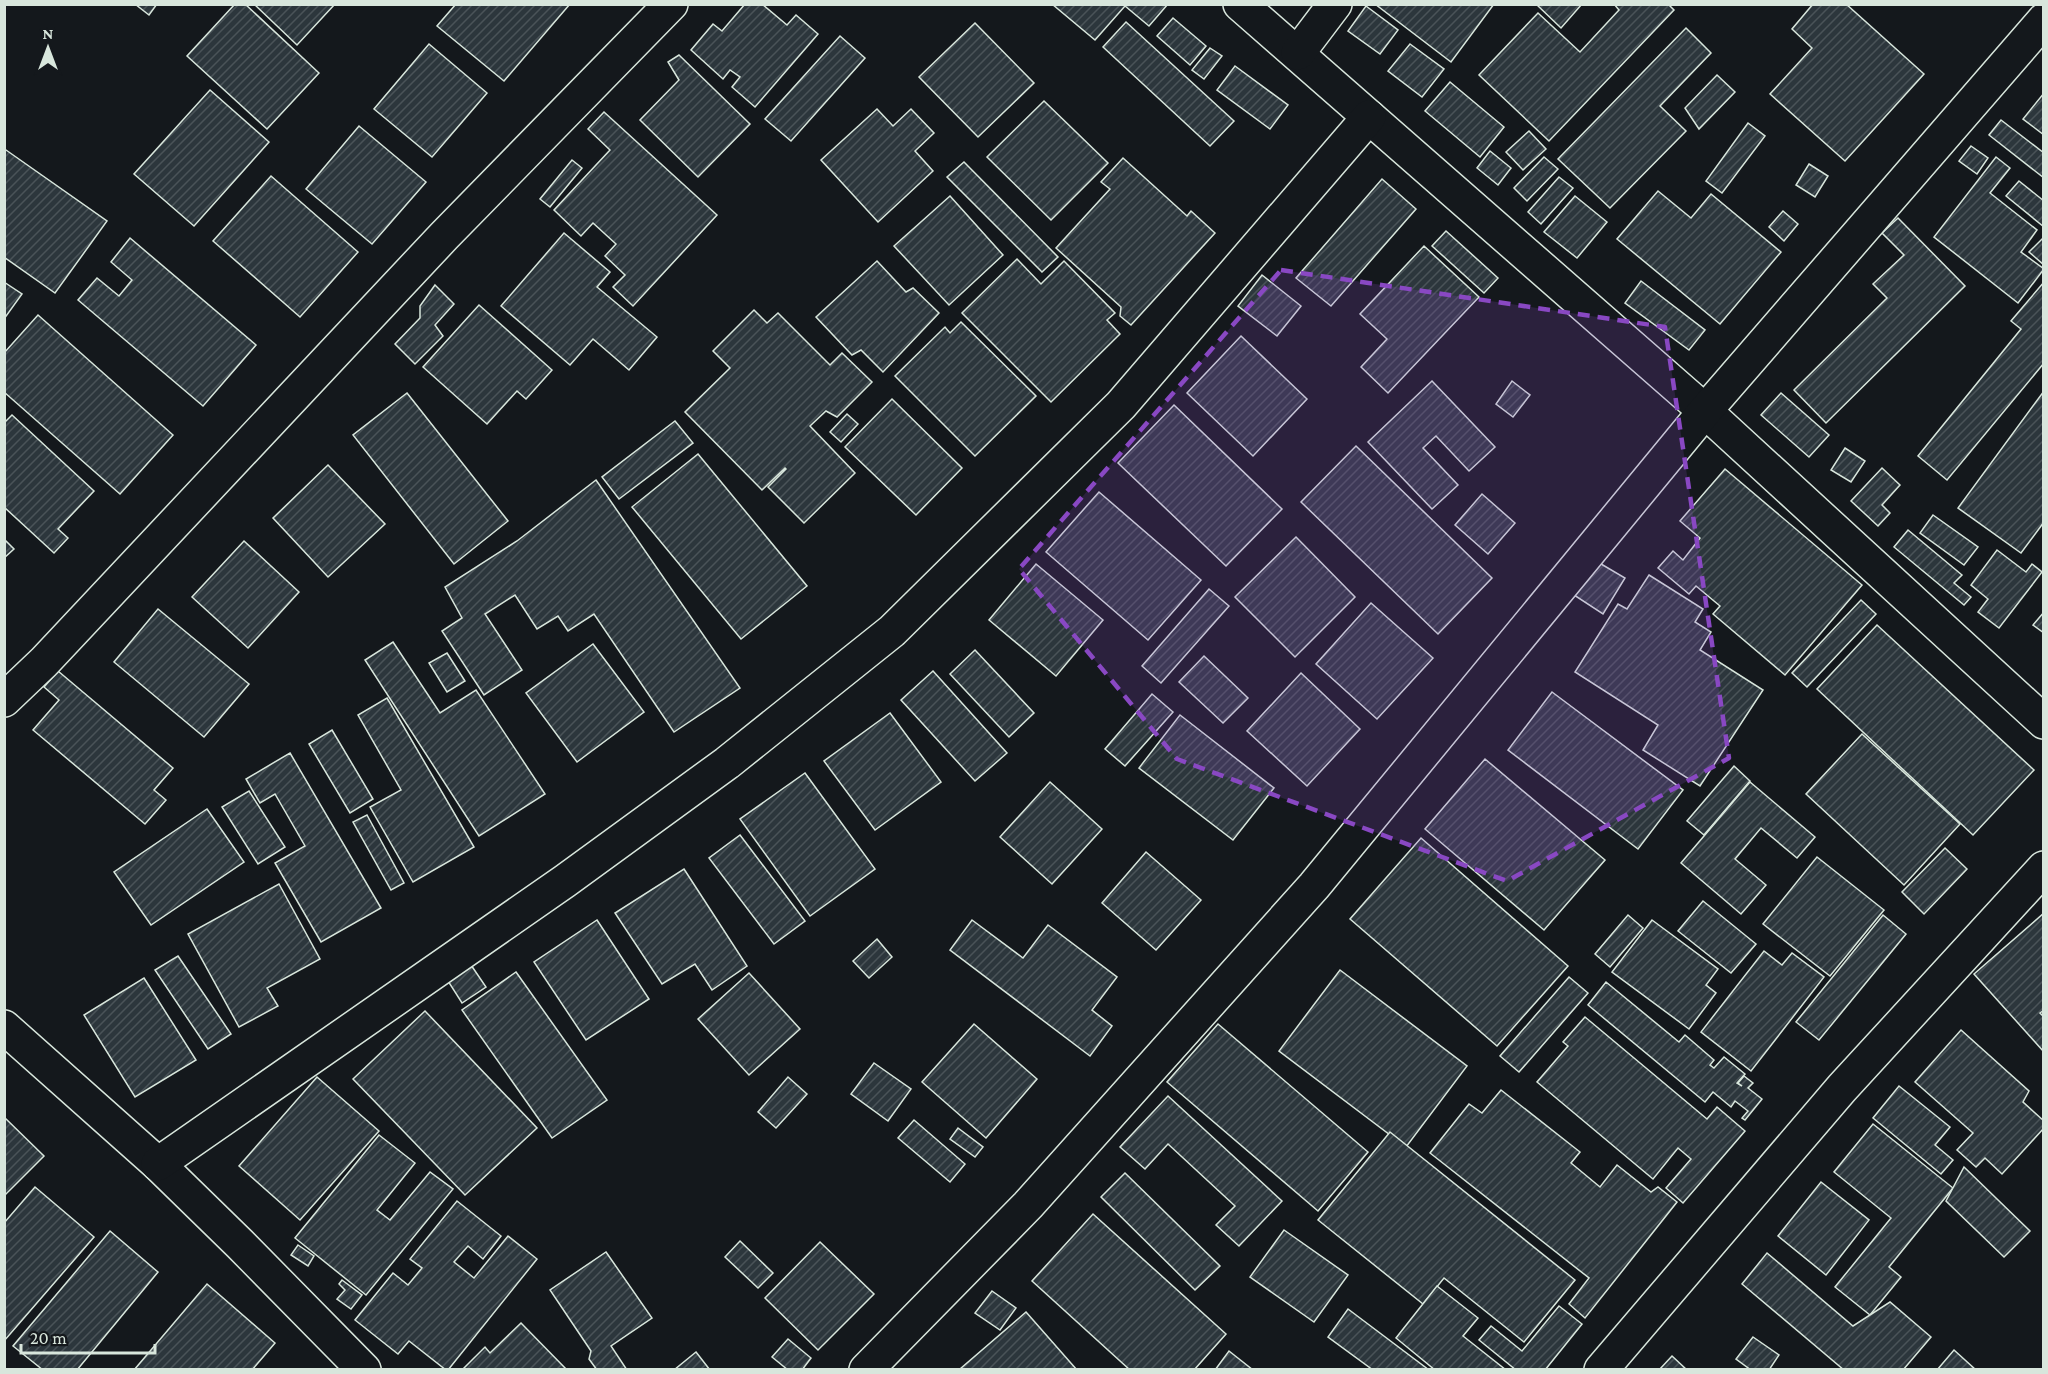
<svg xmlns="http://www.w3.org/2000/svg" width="2048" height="1374" font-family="'Crimson Pro',serif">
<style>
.building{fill:url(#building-hatch);stroke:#d8e6dc;stroke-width:1.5}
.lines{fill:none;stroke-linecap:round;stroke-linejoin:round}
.minor-casing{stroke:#d8e6dc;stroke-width:36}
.minor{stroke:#14181c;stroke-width:33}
.marked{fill:#8948c3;fill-opacity:0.2;stroke:#8948c3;stroke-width:4.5;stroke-dasharray:12 8;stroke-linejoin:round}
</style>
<defs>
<pattern id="building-hatch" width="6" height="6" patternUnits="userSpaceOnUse" patternTransform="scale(1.5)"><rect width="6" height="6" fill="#2c363c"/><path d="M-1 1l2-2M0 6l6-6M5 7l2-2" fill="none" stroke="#4a5358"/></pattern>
</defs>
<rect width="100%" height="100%" fill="#14181c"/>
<!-- building -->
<g class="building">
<polygon points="135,4 157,4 149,15"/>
<polygon points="235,4 245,4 319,73 267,129 187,56"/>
<polygon points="254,4 335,4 297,45"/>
<polygon points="456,4 570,4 504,81 437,26"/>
<polygon points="745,4 762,4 787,25 796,15 818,34 755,107 732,87 740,77 730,70 723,79 691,50 713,24 722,31"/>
<polygon points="1052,4 1168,4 1149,26 1125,6 1095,40"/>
<polygon points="1375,4 1494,4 1451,62"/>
<polygon points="1536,4 1582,4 1561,28"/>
<polygon points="1614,4 1668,4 1674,10 1549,141 1479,75 1538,13 1580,52 1619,10"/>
<polygon points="1813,4 1846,4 1924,74 1845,161 1770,94 1812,48 1792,29"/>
<polygon points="1366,6 1398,30 1380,54 1348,31"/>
<polygon points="1173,18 1206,46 1190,65 1157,36"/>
<polygon points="1126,22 1234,121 1210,146 1103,47"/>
<polygon points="975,23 1034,83 978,137 919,77"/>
<polygon points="1686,28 1711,53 1660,106 1686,131 1610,208 1558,159"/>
<polygon points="840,36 865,58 791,141 765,119"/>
<polygon points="429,44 487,93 432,157 374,109"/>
<polygon points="1410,44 1444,69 1422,97 1388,71"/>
<polygon points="1210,48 1222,56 1204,79 1192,70"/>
<polygon points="679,55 750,124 698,177 640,120 679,80 668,62"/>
<polygon points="1235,66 1288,105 1270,129 1217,90"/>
<polygon points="1717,75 1735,92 1699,129 1685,108"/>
<polygon points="1450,82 1504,127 1480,157 1425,111"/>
<polygon points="210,90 269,142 194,226 134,174"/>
<polygon points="2044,93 2044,135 2023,119"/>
<polygon points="1044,101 1108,163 1051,220 987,157"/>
<polygon points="877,109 893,126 911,109 934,133 915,151 933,171 878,222 821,160"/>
<polygon points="604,112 717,215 633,306 613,287 625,275 605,256 616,244 593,223 581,236 554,210 610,150 588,129"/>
<polygon points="2001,120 2044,153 2044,178 1989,135"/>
<polygon points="1748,123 1765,136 1722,193 1706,181"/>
<polygon points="359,126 426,182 372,244 306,189"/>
<polygon points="1529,131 1546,149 1523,170 1506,152"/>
<polygon points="1971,146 1988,158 1977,174 1959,161"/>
<polygon points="6,150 107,221 55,293 4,257 4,152"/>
<polygon points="1490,151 1511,168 1498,185 1477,168"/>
<polygon points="1544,157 1558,169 1527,201 1514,188"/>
<polygon points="1996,157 2010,168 1990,193 2037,230 2021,252 2044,269 2018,303 1934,237"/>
<polygon points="1123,158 1187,216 1191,211 1215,233 1131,325 1120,316 1121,307 1056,248 1110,189 1101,182"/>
<polygon points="572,160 582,168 550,207 540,199"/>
<polygon points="964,162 1058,257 1042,272 947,177"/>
<polygon points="1809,164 1828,176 1815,197 1796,185"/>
<polygon points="271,176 358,252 300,317 213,241"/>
<polygon points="1559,177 1573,188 1541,224 1528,212"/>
<polygon points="1382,179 1416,209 1331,306 1296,278"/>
<polygon points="2019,181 2044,201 2044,227 2006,196"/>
<polygon points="1658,191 1691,218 1711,194 1781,252 1720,324 1617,239"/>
<polygon points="950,196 1003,255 949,305 894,246"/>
<polygon points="1575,196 1607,222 1577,258 1544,232"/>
<polygon points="1783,211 1798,224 1784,241 1769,227"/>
<polygon points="1898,218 1965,286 1826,423 1794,390 1887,298 1873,284 1904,255 1882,233"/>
<polygon points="1446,231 1498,278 1484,293 1432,246"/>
<polygon points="564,233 610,272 597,287 657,337 629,370 593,339 570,365 501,306"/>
<polygon points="130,238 256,345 203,406 78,300 97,278 119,296 132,280 111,262"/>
<polygon points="2043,238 2044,239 2044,265 2029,252"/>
<polygon points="1424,246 1479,297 1388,393 1361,367 1387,339 1360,314"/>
<polygon points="1017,259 1041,284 1064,261 1115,313 1107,320 1120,334 1051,402 962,313"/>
<polygon points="877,261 906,292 913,288 939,313 883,372 861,350 852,355 816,317"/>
<polygon points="1262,275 1301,306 1277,336 1238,306"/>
<polygon points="1641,281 1705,330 1689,350 1625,303"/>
<polygon points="4,282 22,294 4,319"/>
<polygon points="2044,282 2044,363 1947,480 1918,456 2021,329 2011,321"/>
<polygon points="435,285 454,304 435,325 443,336 415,364 395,344 420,318 420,306"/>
<polygon points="479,305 552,370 526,399 517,391 487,424 423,367"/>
<polygon points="754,310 767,323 778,313 830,365 842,353 872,382 837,417 826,411 810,426 855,473 804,523 768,487 786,469 785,468 762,490 685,412 730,368 713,351"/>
<polygon points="38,315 173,435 120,494 4,392 4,353"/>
<polygon points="961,322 1036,396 975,456 895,376 945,327 950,333"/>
<polygon points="1241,336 1307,399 1253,456 1187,393"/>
<polygon points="1432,381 1495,447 1469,471 1436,436 1423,448 1458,485 1432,509 1368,442"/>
<polygon points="1512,381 1530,395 1513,417 1496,404"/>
<polygon points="2044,391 2044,522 2021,553 1958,508"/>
<polygon points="407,393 508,521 454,564 353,435"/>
<polygon points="1781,393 1829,435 1809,457 1761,415"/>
<polygon points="892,399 962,468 916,515 845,447"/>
<polygon points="1174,405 1282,509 1226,566 1118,463"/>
<polygon points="847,414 858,424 841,442 830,432"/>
<polygon points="12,415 94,491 58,529 68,538 54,553 4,507 4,423"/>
<polygon points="675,421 693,443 619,499 602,477"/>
<polygon points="1356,446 1492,578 1438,634 1301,502"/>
<polygon points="1845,448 1865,461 1851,482 1831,470"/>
<polygon points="698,454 807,586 741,639 632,507"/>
<polygon points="328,465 385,524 328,577 273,518"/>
<polygon points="1882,468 1900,485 1882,505 1890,513 1878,526 1851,501"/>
<polygon points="1725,469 1862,585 1785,675 1713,614 1720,606 1696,586 1689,594 1658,568 1673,551 1683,560 1700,538 1680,521"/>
<polygon points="596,480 740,688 674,732 594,614 568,631 558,616 537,629 515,595 485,614 522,670 484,695 442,631 462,618 445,587 517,541"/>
<polygon points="1099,492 1201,580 1148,640 1046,552"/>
<polygon points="1482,494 1515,523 1488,554 1455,525"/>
<polygon points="1933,515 1978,547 1964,565 1920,533"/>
<polygon points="1908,530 1962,575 1954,583 1971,597 1964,605 1894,547"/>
<polygon points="1296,537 1355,597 1295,657 1235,597"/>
<polygon points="4,539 14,549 4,558"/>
<polygon points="244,541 299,592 248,648 192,597"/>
<polygon points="1997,550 2026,572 2032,564 2042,572 1999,628 1978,612 1988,599 1971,585"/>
<polygon points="1596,561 1625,578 1603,614 1574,595"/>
<polygon points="1036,564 1103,620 1056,676 989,620"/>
<polygon points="1649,575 1703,609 1695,622 1711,632 1700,650 1763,690 1700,786 1643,750 1658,725 1575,672 1618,604 1627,609"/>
<polygon points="1209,589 1229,606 1161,683 1142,666"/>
<polygon points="1861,600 1876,614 1807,687 1792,673"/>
<polygon points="1371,603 1433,658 1377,719 1316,664"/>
<polygon points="158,609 249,684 204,737 114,662"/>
<polygon points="2044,612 2044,633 2033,625"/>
<polygon points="1877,625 2034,770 1973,835 1817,689"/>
<polygon points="393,642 440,713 476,690 545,794 479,836 365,660"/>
<polygon points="593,644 644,712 577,762 526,693"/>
<polygon points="975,650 1034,713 1009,737 950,674"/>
<polygon points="447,653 465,681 447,692 429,663"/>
<polygon points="1204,656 1248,698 1223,723 1179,682"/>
<polygon points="58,671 173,768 154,790 166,800 145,824 33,730 59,700 44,687"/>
<polygon points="933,671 1007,753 975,781 901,700"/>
<polygon points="1301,673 1360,729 1307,786 1247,731"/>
<polygon points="1552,692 1683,790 1638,849 1508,750"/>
<polygon points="1152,694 1173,712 1125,766 1105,749"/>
<polygon points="387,698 474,847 413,882 370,807 401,790 358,715"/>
<polygon points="890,713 941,782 875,830 824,761"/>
<polygon points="1180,715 1274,788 1233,840 1139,768"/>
<polygon points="332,730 373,799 350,813 309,744"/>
<polygon points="1862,734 1960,824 1904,885 1806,794"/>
<polygon points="290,753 381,908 321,942 275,863 305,846 275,794 260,803 246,779"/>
<polygon points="1485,759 1605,860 1544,930 1425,829"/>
<polygon points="1734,766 1750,781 1704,835 1687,821"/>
<polygon points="805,773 875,869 810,916 740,819"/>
<polygon points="1050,782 1102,829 1052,884 1000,837"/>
<polygon points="1750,782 1815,837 1797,858 1761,828 1735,859 1766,885 1741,914 1681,863"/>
<polygon points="249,791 285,847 258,864 222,807"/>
<polygon points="207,809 244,862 151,925 114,872"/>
<polygon points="367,815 404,883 391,890 353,822"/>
<polygon points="740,835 805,921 774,944 709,858"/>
<polygon points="1421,838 1568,966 1497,1046 1350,919"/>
<polygon points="1945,848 1967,869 1924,914 1902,892"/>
<polygon points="1146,852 1201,900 1156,950 1102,903"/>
<polygon points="1817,857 1884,910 1830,976 1763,924"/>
<polygon points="684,869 747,966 712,990 695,964 662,984 615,913"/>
<polygon points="279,884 320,959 267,988 278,1006 239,1027 188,934"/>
<polygon points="1703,901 1756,944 1731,973 1678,931"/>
<polygon points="2044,913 2044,1010 2040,1013 2044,1017 2044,1052 1974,974"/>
<polygon points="1628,915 1643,928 1610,967 1595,954"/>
<polygon points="1883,915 1906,934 1819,1040 1796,1022"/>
<polygon points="597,920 649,999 586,1040 534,962"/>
<polygon points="972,920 1023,958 1048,925 1117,977 1092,1010 1112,1026 1090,1056 950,950"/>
<polygon points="1652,920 1718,969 1706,985 1716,993 1689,1029 1612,972"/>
<polygon points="877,939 892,957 869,978 853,961"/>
<polygon points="1764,951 1782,965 1792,953 1824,977 1751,1071 1701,1032"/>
<polygon points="178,956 231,1034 208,1049 155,970"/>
<polygon points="471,965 486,987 462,1003 448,981"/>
<polygon points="1340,970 1467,1066 1406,1147 1279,1051"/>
<polygon points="516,972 607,1100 552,1138 462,1010"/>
<polygon points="749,973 800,1029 749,1075 698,1019"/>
<polygon points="1569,977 1588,993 1519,1072 1500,1056"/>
<polygon points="144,978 196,1060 135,1097 84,1015"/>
<polygon points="1606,982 1679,1042 1685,1035 1714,1060 1710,1065 1714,1068 1724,1057 1745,1074 1737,1083 1742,1086 1738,1083 1744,1076 1753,1083 1748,1088 1762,1099 1745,1120 1742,1118 1748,1111 1735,1101 1731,1107 1713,1092 1705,1102 1588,1005"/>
<polygon points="425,1011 537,1128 465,1195 353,1079"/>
<polygon points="1585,1017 1707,1119 1717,1107 1745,1131 1683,1203 1666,1188 1691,1159 1678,1148 1653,1179 1537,1082 1568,1046 1563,1042"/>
<polygon points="974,1024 1037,1079 986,1138 922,1082"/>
<polygon points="1218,1024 1368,1152 1318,1211 1167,1082"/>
<polygon points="1961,1030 2029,1091 2023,1102 2044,1121 2044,1128 2002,1174 1985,1158 1976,1167 1957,1150 1973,1133 1915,1082"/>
<polygon points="874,1063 911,1089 888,1121 851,1094"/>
<polygon points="317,1077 379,1131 300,1220 239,1166"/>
<polygon points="788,1077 807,1094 776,1128 758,1112"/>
<polygon points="1899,1086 1950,1127 1935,1145 1953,1160 1941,1174 1873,1118"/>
<polygon points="1501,1090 1580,1152 1571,1163 1600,1187 1617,1165 1651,1192 1658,1187 1677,1202 1585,1318 1569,1304 1589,1278 1430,1153 1469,1104 1482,1113"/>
<polygon points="1168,1096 1282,1201 1239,1246 1216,1225 1235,1206 1168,1144 1145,1169 1120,1147"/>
<polygon points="4,1117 44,1156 4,1196"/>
<polygon points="914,1120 965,1164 950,1182 898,1138"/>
<polygon points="1873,1124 1953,1188 1889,1267 1901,1277 1870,1315 1835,1287 1891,1218 1834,1172"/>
<polygon points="958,1128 983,1147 975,1157 950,1139"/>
<polygon points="1390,1132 1575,1280 1524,1342 1444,1278 1423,1304 1318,1220"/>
<polygon points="379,1135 415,1163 377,1210 390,1220 430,1172 453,1189 366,1295 295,1238"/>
<polygon points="1964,1167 2030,1231 2004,1257 1946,1201"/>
<polygon points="1125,1173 1220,1266 1195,1290 1101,1197"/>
<polygon points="1821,1182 1869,1220 1826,1275 1778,1236"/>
<polygon points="35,1187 94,1237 4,1341 4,1223"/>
<polygon points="457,1201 501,1236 483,1259 468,1246 454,1262 474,1278 508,1236 537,1259 448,1370 446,1370 409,1341 398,1354 355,1320 393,1273 408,1285 422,1268 410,1259"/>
<polygon points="1093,1214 1226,1334 1194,1370 1130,1370 1032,1281"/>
<polygon points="1284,1230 1348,1275 1314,1322 1250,1277"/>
<polygon points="110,1231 158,1272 77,1370 43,1370 13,1346"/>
<polygon points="740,1241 773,1273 758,1288 725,1257"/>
<polygon points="820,1242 874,1294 818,1350 765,1298"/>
<polygon points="298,1245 314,1256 308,1266 291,1255"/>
<polygon points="606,1252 652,1318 611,1346 627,1370 597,1370 589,1359 591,1351 550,1290"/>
<polygon points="1767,1253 1853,1326 1890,1302 1931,1337 1903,1370 1844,1370 1742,1284"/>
<polygon points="342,1280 362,1295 351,1309 337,1299 345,1290 339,1284"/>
<polygon points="207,1284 275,1343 252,1370 134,1370"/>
<polygon points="1437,1286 1478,1318 1463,1336 1506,1370 1435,1370 1396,1338"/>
<polygon points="992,1291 1016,1308 1000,1330 975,1313"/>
<polygon points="1559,1306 1582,1324 1545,1370 1516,1370 1479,1340 1491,1326 1522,1351"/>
<polygon points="1348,1309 1429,1370 1373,1370 1328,1337"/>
<polygon points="1026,1312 1077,1370 960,1369"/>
<polygon points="521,1323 567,1370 462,1370 485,1347 490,1353"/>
<polygon points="1753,1337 1779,1355 1769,1370 1751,1370 1736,1359"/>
<polygon points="788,1339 811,1358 802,1370 788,1370 772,1357"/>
<polygon points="1954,1350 1976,1370 1937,1370"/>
<polygon points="1229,1351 1253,1370 1215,1370"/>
<polygon points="696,1352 710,1370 674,1370"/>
<polygon points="1672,1356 1687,1370 1659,1370"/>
</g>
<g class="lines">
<defs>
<g id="minor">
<polyline points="1240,4 1705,411 2044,722"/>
<polyline points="1298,53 1335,4"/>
<polyline points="4,700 44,662 444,236 671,4"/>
<polyline points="4,1027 158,1164 240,1244 364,1370"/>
<polyline points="158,1164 565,881 727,763 892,631 1121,405 1369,117"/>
<polyline points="866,1370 1028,1205 1314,886 1705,411 2044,20"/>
<polyline points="1601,1370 1842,1088 2044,868"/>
</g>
</defs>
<!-- minor casing -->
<use href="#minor" class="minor-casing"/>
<!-- minor -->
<use href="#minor" class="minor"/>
</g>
<!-- marked area -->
<path class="marked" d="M1281,270L1665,327L1729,758L1507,881L1177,759L1019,569Z"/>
<!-- border -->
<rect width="2048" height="1374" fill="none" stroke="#d8e6dc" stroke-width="12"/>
<!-- north arrow -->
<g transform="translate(48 48)" stroke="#14181c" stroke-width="4.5" paint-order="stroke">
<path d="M0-4.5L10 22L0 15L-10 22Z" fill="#d8e6dc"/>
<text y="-9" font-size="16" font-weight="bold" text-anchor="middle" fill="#d8e6dc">N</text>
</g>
<!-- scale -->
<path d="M21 1344v9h134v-9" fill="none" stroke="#d8e6dc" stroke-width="3"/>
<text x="30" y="1344" font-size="18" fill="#d8e6dc" stroke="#14181c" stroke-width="4.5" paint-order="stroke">20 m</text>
</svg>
